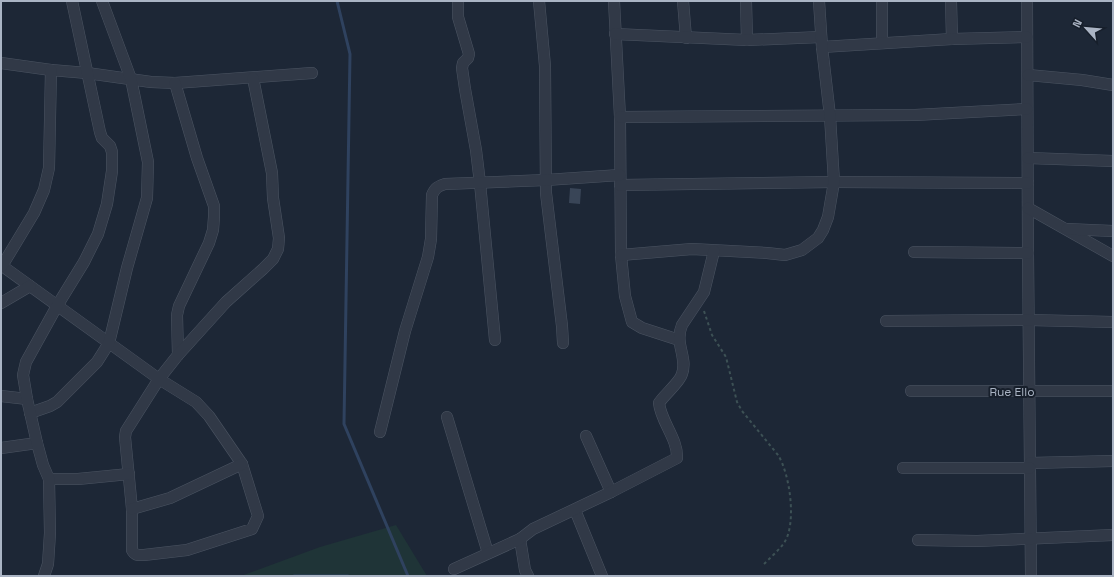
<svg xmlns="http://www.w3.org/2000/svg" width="1114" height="577" font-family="'Space Grotesk',sans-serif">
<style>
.green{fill:#1f3437}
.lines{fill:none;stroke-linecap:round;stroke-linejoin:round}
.stream{stroke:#2f425f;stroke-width:3}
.building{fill:#394557}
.street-casing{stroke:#4b5462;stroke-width:12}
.path{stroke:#3d5155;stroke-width:2;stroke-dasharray:3 3;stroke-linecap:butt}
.street{stroke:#313947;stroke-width:11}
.labels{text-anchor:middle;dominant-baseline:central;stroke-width:4;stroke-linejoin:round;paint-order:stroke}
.street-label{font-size:12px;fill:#aab4c4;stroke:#171f2b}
</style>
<rect width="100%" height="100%" fill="#1d2736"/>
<!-- green -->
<polygon class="green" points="396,525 427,576 241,576 320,547"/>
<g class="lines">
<!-- stream -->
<g class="stream">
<polyline points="337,1 350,54 344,424 408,576"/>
<polyline points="294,576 348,576"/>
</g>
</g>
<!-- building -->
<polygon class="building" points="570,188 581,189 580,204 569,203"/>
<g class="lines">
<defs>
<g id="street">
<polyline points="458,1 458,17 469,54 468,58 463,63 462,68 465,89 476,150 480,183 495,340"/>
<polyline points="539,1 545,66 546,193 562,326 563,343"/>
<polyline points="614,1 620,117 621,255 625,296 632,322 642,328 679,340"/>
<polyline points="683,1 686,38"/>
<polyline points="746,1 747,40"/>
<polyline points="882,1 882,43"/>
<polyline points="951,1 952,39"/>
<polyline points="1027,1 1028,253 1031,576"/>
<polyline points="615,34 747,40 821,37"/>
<polyline points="822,47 952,39 1027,37"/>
<polyline points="1,63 51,70 87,73 151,82 175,83 312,73"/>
<polyline points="1028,75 1082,80 1113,85"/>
<polyline points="175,83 197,158 214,206 214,217 213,230 209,243 179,306 177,315 178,355"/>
<polyline points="620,117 915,115 1027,109"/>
<polyline points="1028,158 1113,161"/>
<polyline points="620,185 834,182 1028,183"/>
<polyline points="1028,208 1113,256"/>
<polyline points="1067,229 1113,231"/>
<polyline points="914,252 1028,253"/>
<polyline points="621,255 692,249 767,253 785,255 802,250 818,238 823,230 828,217 834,182 830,116 822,47 819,1"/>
<path d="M1,265L159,379L196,402L209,416L242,464L258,516L252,529L187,550L144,555C139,555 135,556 132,550V509L125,437L126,431L159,379L178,355L226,302L263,269L273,259L278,249L279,238L273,198L272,173L253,78"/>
<polyline points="2,266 34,213 44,190 49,168 51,70"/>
<polyline points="1,303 30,286"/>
<polyline points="886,321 1029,320 1113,322"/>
<polyline points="911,391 1113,391"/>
<polyline points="1,396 27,399"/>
<polyline points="30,413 50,406 57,402 97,362 109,343 127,268 147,198 148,162 131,79 102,1"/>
<polyline points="447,417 488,553"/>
<path d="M380,432L405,331L428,257L431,239L432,195C435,188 438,186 445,184L546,180L620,175"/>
<polyline points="586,436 611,492"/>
<polyline points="1,448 37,443"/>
<polyline points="1030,463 1113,461"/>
<polyline points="903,468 1030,468"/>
<polyline points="49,479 78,479 129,474"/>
<polyline points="132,509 170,498 242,464"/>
<polyline points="575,510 602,576"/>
<polyline points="520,539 525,570 528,576"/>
<polyline points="918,540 977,541 1113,535"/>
<path d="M454,569L520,539L533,529L611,492L677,458C678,439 661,422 659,403C664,395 680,382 682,374C688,357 674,344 682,325L704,292L714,251"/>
<polyline points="44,576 48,564 50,533 49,479 43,465 37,443 27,399 23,375 26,362 57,306 84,262 98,234 107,204 112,171 112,152 110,146 102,138 100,132 72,1"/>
</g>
</defs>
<!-- street casing -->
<use href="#street" class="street-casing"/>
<!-- path -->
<path class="path" d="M704,311L712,335L726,357L737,402L742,411L778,455C790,474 797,524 784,543C778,551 770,558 763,565"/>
<!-- street -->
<use href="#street" class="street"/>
</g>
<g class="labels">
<!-- street labels -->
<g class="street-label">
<text x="1012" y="392">Rue Ello</text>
</g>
</g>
<!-- border -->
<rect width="1114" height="577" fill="none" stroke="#aab4c4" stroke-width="4"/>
<!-- north arrow -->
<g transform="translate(1086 28) rotate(297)" stroke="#171f2b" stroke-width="3" paint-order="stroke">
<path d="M0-3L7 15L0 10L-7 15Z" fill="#aab4c4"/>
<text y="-6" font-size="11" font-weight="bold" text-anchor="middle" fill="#aab4c4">N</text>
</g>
</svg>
